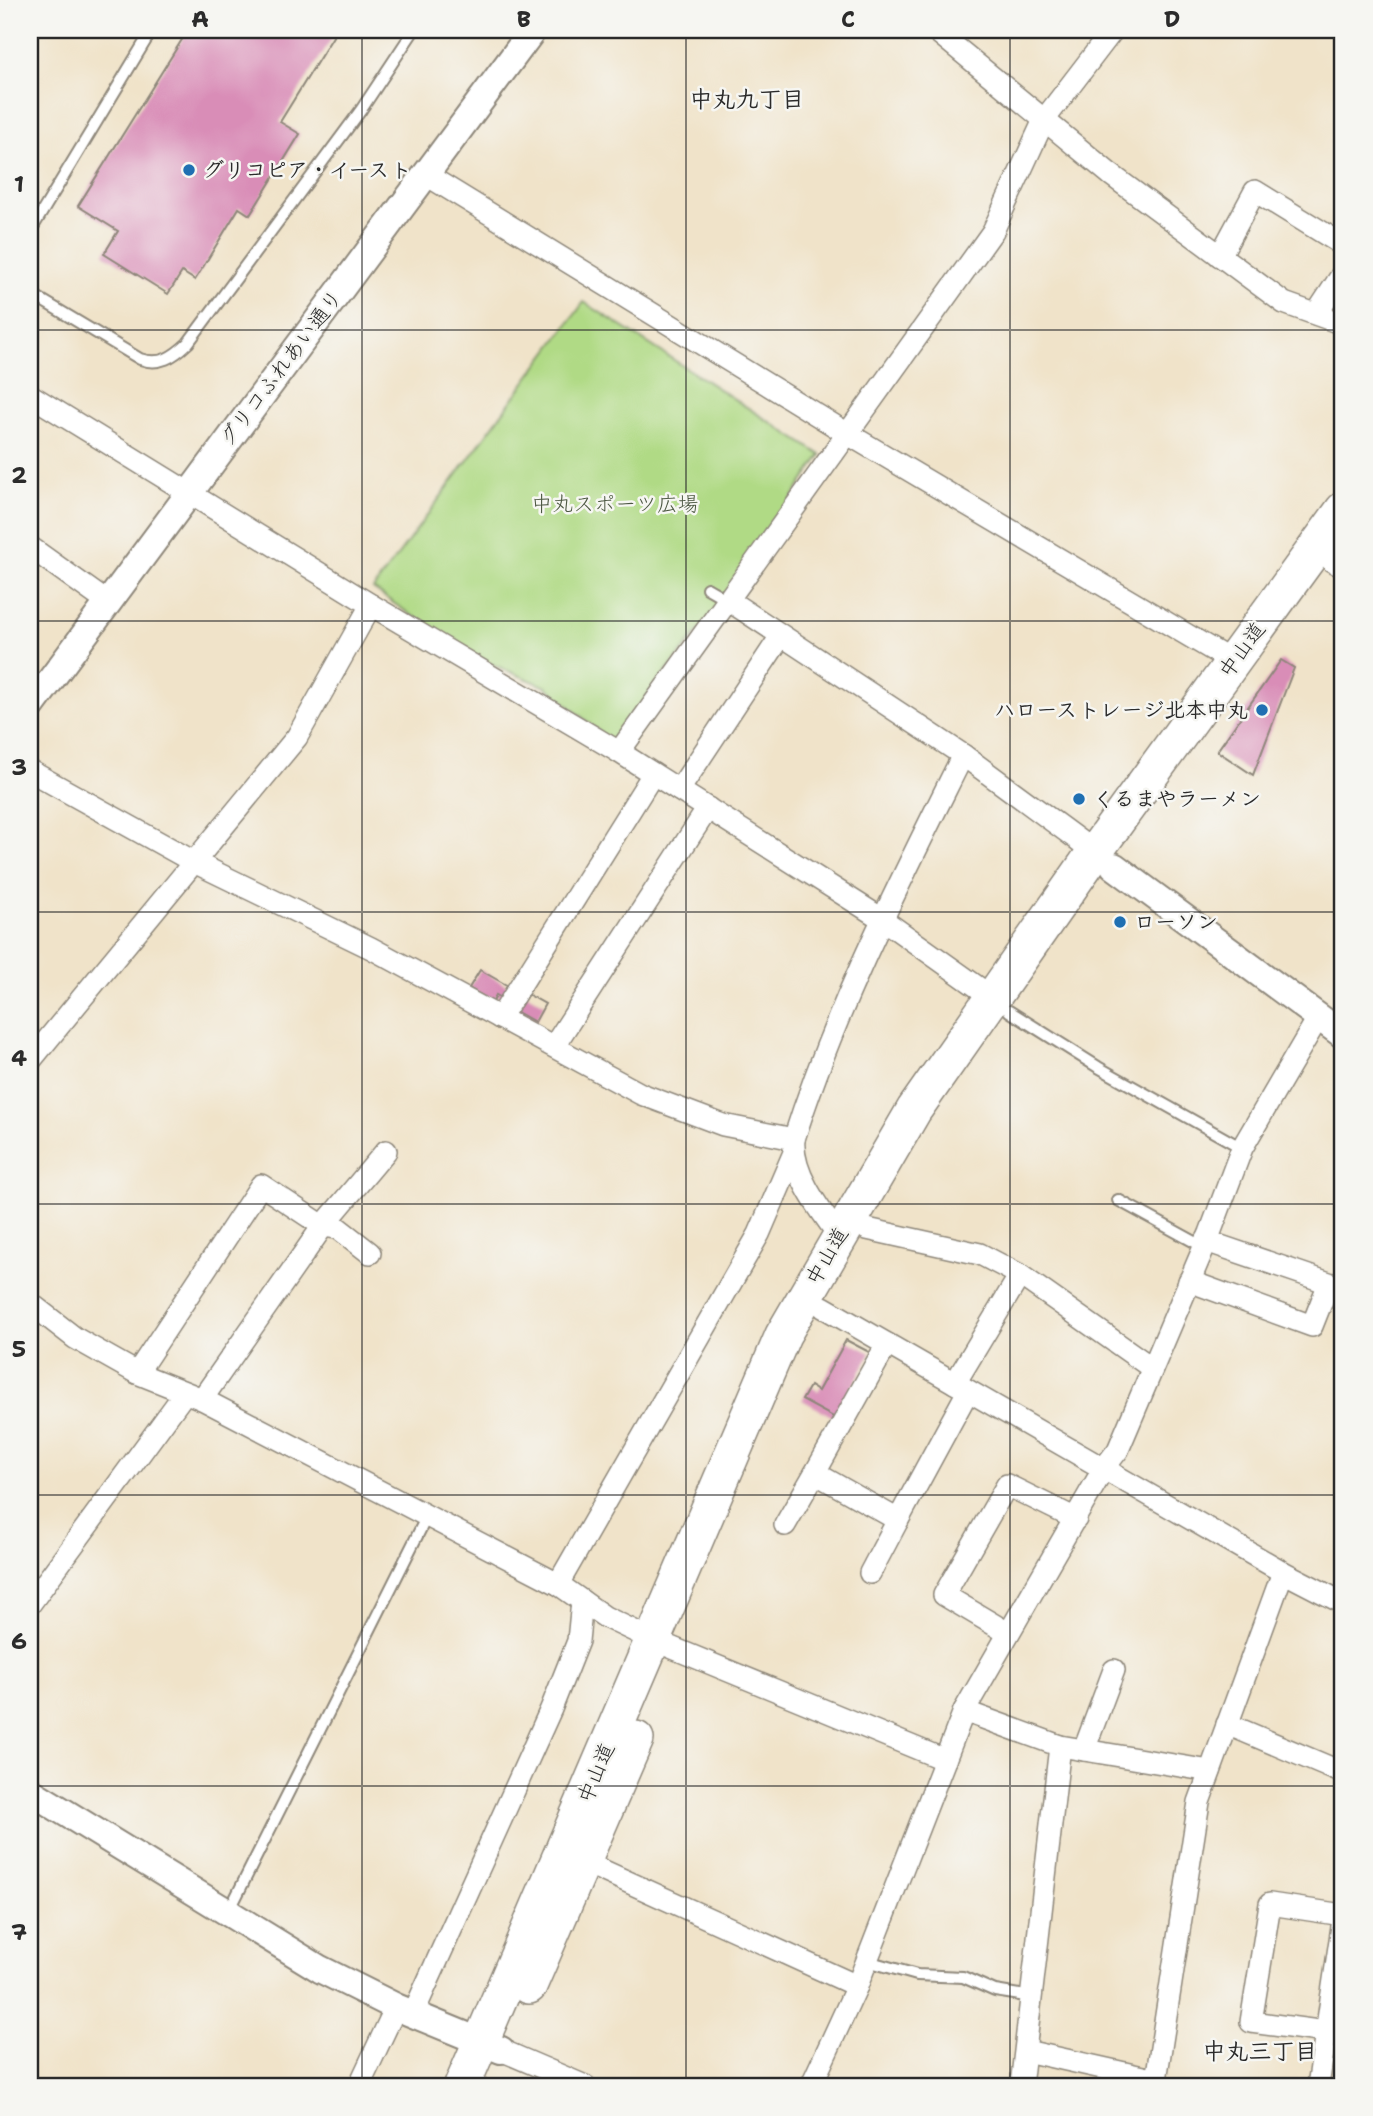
<svg xmlns="http://www.w3.org/2000/svg" width="1373" height="2116" font-family="'Shantell Sans','Klee One',sans-serif">
<style>
.green{fill:#b0da85;stroke:#6e8258;stroke-width:2}
.building{fill:#d98db7}
.lines{fill:none;stroke-linecap:round;stroke-linejoin:round}
.service-casing{stroke:#8e877a;stroke-width:14}
.minor-casing{stroke:#8e877a;stroke-width:24}
.tertiary-casing{stroke:#8e877a;stroke-width:30}
.trunk-casing{stroke:#8e877a;stroke-width:38}
.service{stroke:#fff;stroke-width:10}
.minor{stroke:#fff;stroke-width:21}
.tertiary{stroke:#fff;stroke-width:26}
.trunk{stroke:#fff;stroke-width:35}
.grid{fill:none;stroke:#2b2b2b;stroke-width:2;stroke-opacity:0.55}
.poi-dot{fill:#1f6fb2;stroke:#f6f6f2;stroke-width:2.5}
.labels{text-anchor:middle;dominant-baseline:central;stroke-width:5;stroke-linejoin:round;paint-order:stroke}
.poi-label{font-size:21px;font-weight:bold;fill:#2b2b2b;stroke:#f6f6f2;text-anchor:start}
.street-label{font-size:21px;fill:#2b2b2b;stroke:#f6f6f2}
.park-label{font-size:21px;fill:#4c5742;stroke:#f6f6f2}
.neighbourhood-label{font-size:23px;font-weight:bold;fill:#2b2b2b;stroke:#f6f6f2}
.neatline{fill:none;stroke:#2b2b2b;stroke-width:2.5}
.grid-label{font-size:23px;text-anchor:middle;font-weight:bold;fill:#2b2b2b}
</style>
<rect width="100%" height="100%" fill="#f6f6f2"/>
<filter id="ink" filterUnits="userSpaceOnUse"><feTurbulence type="fractalNoise" baseFrequency=".0143" numOctaves="2"/><feDisplacementMap in="SourceGraphic" scale="14" xChannelSelector="R" yChannelSelector="G"/><feConvolveMatrix kernelMatrix="1 2 1 2 8 2 1 2 1" color-interpolation-filters="sRGB"/></filter>
<filter id="wash" filterUnits="userSpaceOnUse"><feTurbulence type="fractalNoise" baseFrequency=".00686" numOctaves="4" result="noise"/><feDisplacementMap in="SourceGraphic" scale="28" xChannelSelector="R" yChannelSelector="G"/><feGaussianBlur stdDeviation="1.57" result="paint"/><feColorMatrix in="noise" values="0 0 0 0 0 0 0 0 0 0 0 0 0 0 0 0 0 1.4 0 .05"/><feComposite in="paint" operator="in"/></filter>
<g filter="url(#wash)">
<rect width="100%" height="100%" fill="#f0e3c9"/>
<!-- green -->
<polygon class="green" points="584,302 821,455 731,590 611,742 547,687 470,655 373,589"/>
<g id="blocks">
<!-- building -->
<g class="building">
<polygon points="188,30 337,30 280,122 300,134 250,215 239,208 195,280 182,272 168,294 104,254 118,231 78,206"/>
<polygon points="1281,660 1294,668 1253,775 1217,751"/>
<polygon points="480,970 510,987 503,999 496,995 493,1002 469,988"/>
<polygon points="522,991 545,1004 535,1022 512,1009"/>
<polygon points="846,1340 871,1353 835,1418 802,1400 810,1386 818,1391"/>
</g>
</g>
</g>
<g filter="url(#ink)">
<use href="#blocks" fill-opacity="0" stroke="#8e877a" stroke-width="2"/>
<g class="lines">
<defs>
<g id="service">
<polyline points="30,232 152,30"/>
<path d="M30,293L140,359C160,366 173,357 188,343L361,110L414,30"/>
<polyline points="707,588 728,600"/>
<polyline points="1009,1011 1098,1067 1242,1148"/>
<polyline points="1118,1200 1204,1247"/>
<polyline points="228,1913 427,1516"/>
<polyline points="867,1961 917,1975 963,1977 995,1991 1032,1997"/>
</g>
<g id="minor">
<polyline points="935,30 1110,174 1284,303 1343,324"/>
<polyline points="425,174 848,434 1233,662"/>
<polyline points="1220,256 1255,191 1343,245"/>
<polyline points="1316,314 1343,273"/>
<polyline points="30,395 371,605 619,752 882,919 993,998"/>
<polyline points="30,547 108,603"/>
<polyline points="1332,561 1343,567"/>
<polyline points="728,600 963,755 1104,859"/>
<polyline points="619,752 993,231 1044,120 1113,30"/>
<path d="M30,771L194,862L371,948L641,1094L723,1125L794,1139C791,1173 820,1210 839,1236"/>
<polyline points="679,790 781,636"/>
<polyline points="500,1018 653,774"/>
<polyline points="554,1046 708,808"/>
<polyline points="30,1061 297,737 371,605"/>
<path d="M794,1139C836,1006 901,880 963,755"/>
<polyline points="793,1155 759,1234 558,1584 605,1617 651,1639 945,1760"/>
<polyline points="867,1229 980,1254 1020,1275 1152,1368"/>
<polyline points="1189,1281 1312,1326 1329,1283 1206,1241"/>
<polyline points="30,1303 75,1338 137,1373 202,1399 558,1584"/>
<polyline points="823,1307 1283,1572 1199,1802 1156,2080 1026,2051"/>
<polyline points="887,1344 815,1473 898,1520 968,1391"/>
<polyline points="137,1373 261,1185 323,1226 338,1228 370,1253"/>
<polyline points="955,1383 1020,1275"/>
<polyline points="202,1399 323,1226 386,1151"/>
<polyline points="785,1525 815,1473"/>
<polyline points="1283,1572 1343,1603"/>
<polyline points="870,1573 898,1520"/>
<polyline points="30,1604 184,1394"/>
<polyline points="1008,1633 944,1595 1007,1485 1076,1519"/>
<polyline points="964,1711 1060,1746 1021,2086"/>
<polyline points="1227,1724 1343,1773"/>
<polyline points="1060,1746 1210,1771"/>
<polyline points="1084,1750 1114,1670"/>
<polyline points="584,1862 857,1986"/>
<polyline points="413,2014 551,1709 578,1641 582,1601"/>
<polyline points="1326,2032 1251,2022 1270,1904 1343,1915"/>
<polyline points="501,2050 585,2086"/>
<polyline points="359,2086 396,2007"/>
<polyline points="811,2086 857,1986 964,1711 1104,1468 1118,1450 1210,1233 1242,1148 1318,1018"/>
<polyline points="1318,2086 1343,1920"/>
</g>
<g id="tertiary">
<polyline points="30,708 533,30"/>
<polyline points="1114,866 1343,1035"/>
<polyline points="30,1791 320,1969 396,2007 501,2050"/>
</g>
<g id="trunk">
<polyline points="529,1986 636,1739"/>
<polyline points="462,2086 783,1335 914,1110 1094,853 1343,510"/>
</g>
</defs>
<!-- service casing -->
<use href="#service" class="service-casing"/>
<!-- minor casing -->
<use href="#minor" class="minor-casing"/>
<!-- tertiary casing -->
<use href="#tertiary" class="tertiary-casing"/>
<!-- trunk casing -->
<use href="#trunk" class="trunk-casing"/>
<!-- service -->
<use href="#service" class="service"/>
<!-- minor -->
<use href="#minor" class="minor"/>
<!-- tertiary -->
<use href="#tertiary" class="tertiary"/>
<!-- trunk -->
<use href="#trunk" class="trunk"/>
</g>
</g>
<!-- grid -->
<path class="grid" d="M362,30V2086M686,30V2086M1010,30V2086M30,330H1343M30,621H1343M30,912H1343M30,1204H1343M30,1495H1343M30,1786H1343"/>
<!-- markers -->
<g class="poi-dot">
<circle cx="189" cy="170" r="7"/>
<circle cx="1262" cy="710" r="7"/>
<circle cx="1079" cy="799" r="7"/>
<circle cx="1120" cy="922" r="7"/>
</g>
<g class="labels">
<!-- poi labels -->
<g class="poi-label">
<text x="203" y="170">グリコピア・イースト</text>
<text x="1248" y="710" text-anchor="end">ハローストレージ北本中丸</text>
<text x="1093" y="799">くるまやラーメン</text>
<text x="1134" y="922">ローソン</text>
</g>
<!-- street labels -->
<g class="street-label">
<text transform="translate(281 368) rotate(-53)">グリコふれあい通り</text>
<text transform="translate(1242 650) rotate(-54)">中山道</text>
<text transform="translate(827 1256) rotate(-60)">中山道</text>
<text transform="translate(596 1773) rotate(-67)">中山道</text>
</g>
<!-- park labels -->
<g class="park-label">
<text x="615" y="504">中丸スポーツ広場</text>
</g>
<!-- neighbourhood labels -->
<g class="neighbourhood-label">
<text x="747" y="99">中丸九丁目</text>
<text x="1260" y="2051">中丸三丁目</text>
</g>
</g>
<!-- margin -->
<rect width="1373" height="2116" fill="none" stroke="#f6f6f2" stroke-width="77"/>
<rect x="38" y="38" width="1296" height="2040" class="neatline"/>
<g class="grid-label">
<text x="200" y="27">A</text>
<text x="524" y="27">B</text>
<text x="848" y="27">C</text>
<text x="1172" y="27">D</text>
<text x="19" y="192">1</text>
<text x="19" y="483">2</text>
<text x="19" y="775">3</text>
<text x="19" y="1066">4</text>
<text x="19" y="1357">5</text>
<text x="19" y="1649">6</text>
<text x="19" y="1940">7</text>
</g>
</svg>
